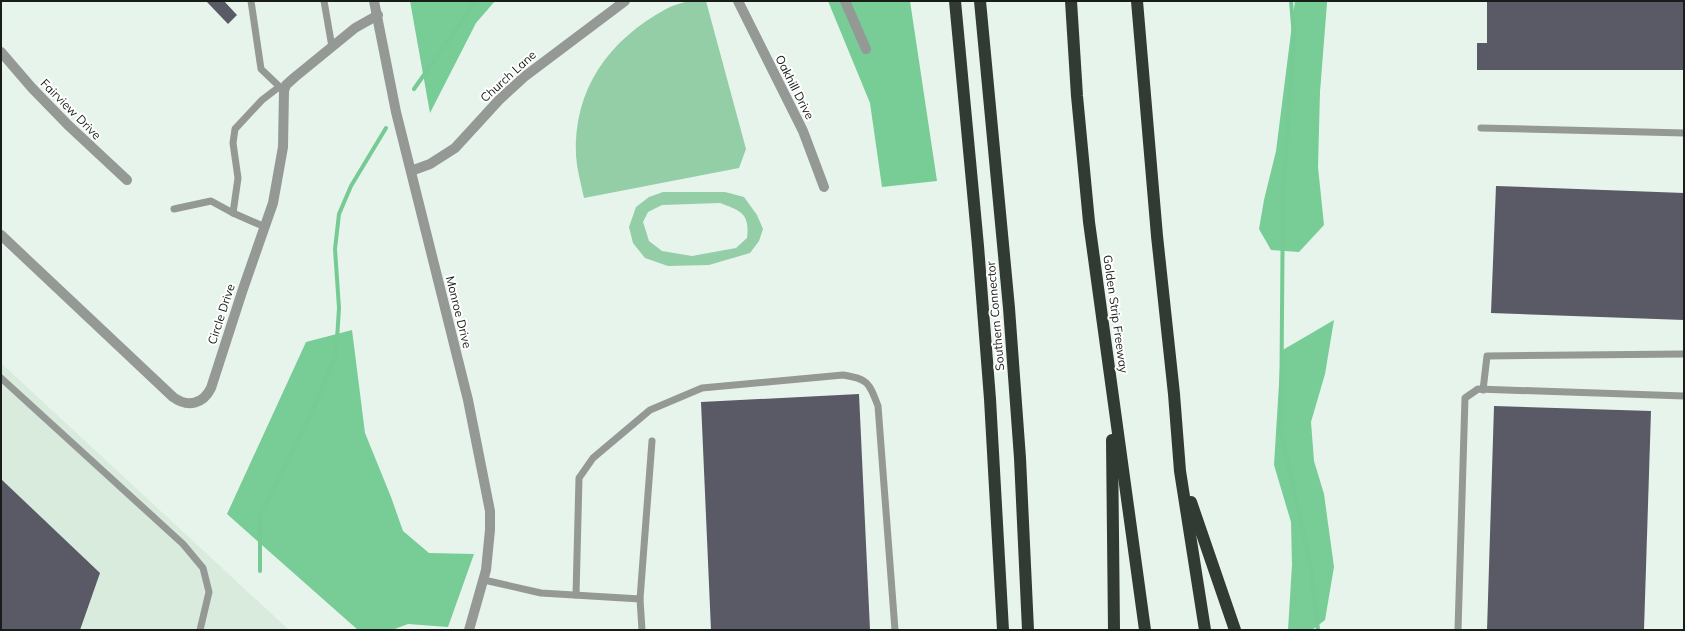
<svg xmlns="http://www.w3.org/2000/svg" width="1685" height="631" font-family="Mulish,sans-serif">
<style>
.built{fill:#d8ebdd}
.green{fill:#93cea6;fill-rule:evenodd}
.forest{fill:#78cc96}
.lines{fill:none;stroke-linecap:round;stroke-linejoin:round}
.stream{stroke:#76ca94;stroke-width:4}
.building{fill:#595a65}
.service{stroke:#949995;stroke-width:7}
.minor{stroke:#949995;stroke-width:10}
.motorway{stroke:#313b34;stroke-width:12}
.labels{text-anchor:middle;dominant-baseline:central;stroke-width:4;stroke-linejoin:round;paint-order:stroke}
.street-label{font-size:12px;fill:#191d1a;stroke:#fff}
</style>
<rect width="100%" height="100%" fill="#e7f4eb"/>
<!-- built -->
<polygon class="built" points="1,363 289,630 1,630"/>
<!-- green -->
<g class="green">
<path d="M689,1H706L746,149L739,168L584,198C581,184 577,170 576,156C573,89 609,40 666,9C673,5 682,3 689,1Z"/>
<path d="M663,192H725L744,197L757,215L763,229L759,241L750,253L709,265L668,266L645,258L633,243L629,227L636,207L649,197ZM720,203C741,211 750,213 747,238L736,248L692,256L662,251L649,241L643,222L648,212L662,205Z"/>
</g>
<!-- forest -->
<g class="forest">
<polygon points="410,1 495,1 476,23 430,113"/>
<polygon points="828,1 910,1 937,181 882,187 870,103"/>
<polygon points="1295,1 1327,1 1327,3 1320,92 1318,167 1324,225 1299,252 1271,250 1259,229 1264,200 1276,151"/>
<polygon points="1334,320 1325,374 1311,422 1314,461 1324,494 1334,567 1325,620 1312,630 1288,630 1292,565 1291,522 1274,465 1281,351"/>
<polygon points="352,330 365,433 391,497 403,531 429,553 474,554 448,627 408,624 392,630 358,630 227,514 306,342"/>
</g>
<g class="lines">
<!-- stream -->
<g class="stream">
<polyline points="1291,1 1294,37 1283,193 1281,431 1311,568 1318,630"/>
<polyline points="414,89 476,1"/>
<polyline points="260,571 260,516 314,407 336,355 339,308 335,249 339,214 351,186 386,128"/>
</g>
</g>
<!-- building -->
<g class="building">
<polygon points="206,1 224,1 237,15 228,24"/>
<polygon points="1487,1 1684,1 1684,70 1477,70 1477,43 1487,43"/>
<polygon points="1496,186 1684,193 1684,320 1491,313"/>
<polygon points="859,394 870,630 711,630 701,402"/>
<polygon points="1494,406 1651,411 1644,630 1487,630"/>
<polygon points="1,479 100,573 80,630 1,630"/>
</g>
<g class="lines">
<!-- service -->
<g class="service">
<polyline points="251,1 261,69 282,89"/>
<polyline points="324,1 332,47"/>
<polyline points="1481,128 1684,133"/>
<polyline points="174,209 211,201 233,213 265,227"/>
<polyline points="233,213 238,178 233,143 235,129 262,100 279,87"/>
<polyline points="1,378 183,544 203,568 209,592 200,630"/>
<polyline points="1483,390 1487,356 1684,354"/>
<polyline points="484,580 541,593 640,599"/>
<path d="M576,595L579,478L593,458L650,410L702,388L843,375C868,379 869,382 878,406L895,630"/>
<polyline points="642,630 640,599 652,441"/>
<polyline points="1458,630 1465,398 1478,389 1684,396"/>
</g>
<!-- minor -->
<g class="minor">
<polyline points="374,1 396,112 468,400 490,511 490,530 486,570 469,630"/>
<polyline points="738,1 803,131 824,187"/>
<polyline points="845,1 866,49"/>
<polyline points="1,52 32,88 68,125 127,180"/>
<polyline points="411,171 430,164 455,148 499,100 524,77 625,1"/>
<path d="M1,235L173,397C188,408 203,404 211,388L243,289L273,203L283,147L284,91L286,85L295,77L355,28L378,15"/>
</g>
<!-- motorway -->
<g class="motorway">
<polyline points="955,1 978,246 990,399 1003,630"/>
<polyline points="980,1 1009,308 1020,458 1028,630"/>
<polyline points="1071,1 1077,96 1089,222 1145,630"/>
<polyline points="1137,1 1157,236 1174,394 1180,471 1205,630"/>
<polyline points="1112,440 1114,630"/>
<polyline points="1191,502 1235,630"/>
</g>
</g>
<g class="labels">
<!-- street labels -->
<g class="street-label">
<text transform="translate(508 76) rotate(-42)">Church Lane</text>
<text transform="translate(795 87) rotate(63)">Oakhill Drive</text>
<text transform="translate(71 109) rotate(45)">Fairview Drive</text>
<text transform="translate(459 312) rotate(76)">Monroe Drive</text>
<text transform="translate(221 314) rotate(-72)">Circle Drive</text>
<text transform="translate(1116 314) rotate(82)">Golden Strip Freeway</text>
<text transform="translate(995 316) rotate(-95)">Southern Connector</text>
</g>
</g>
<!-- border -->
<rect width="1685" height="631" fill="none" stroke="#191d1a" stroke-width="4"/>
</svg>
